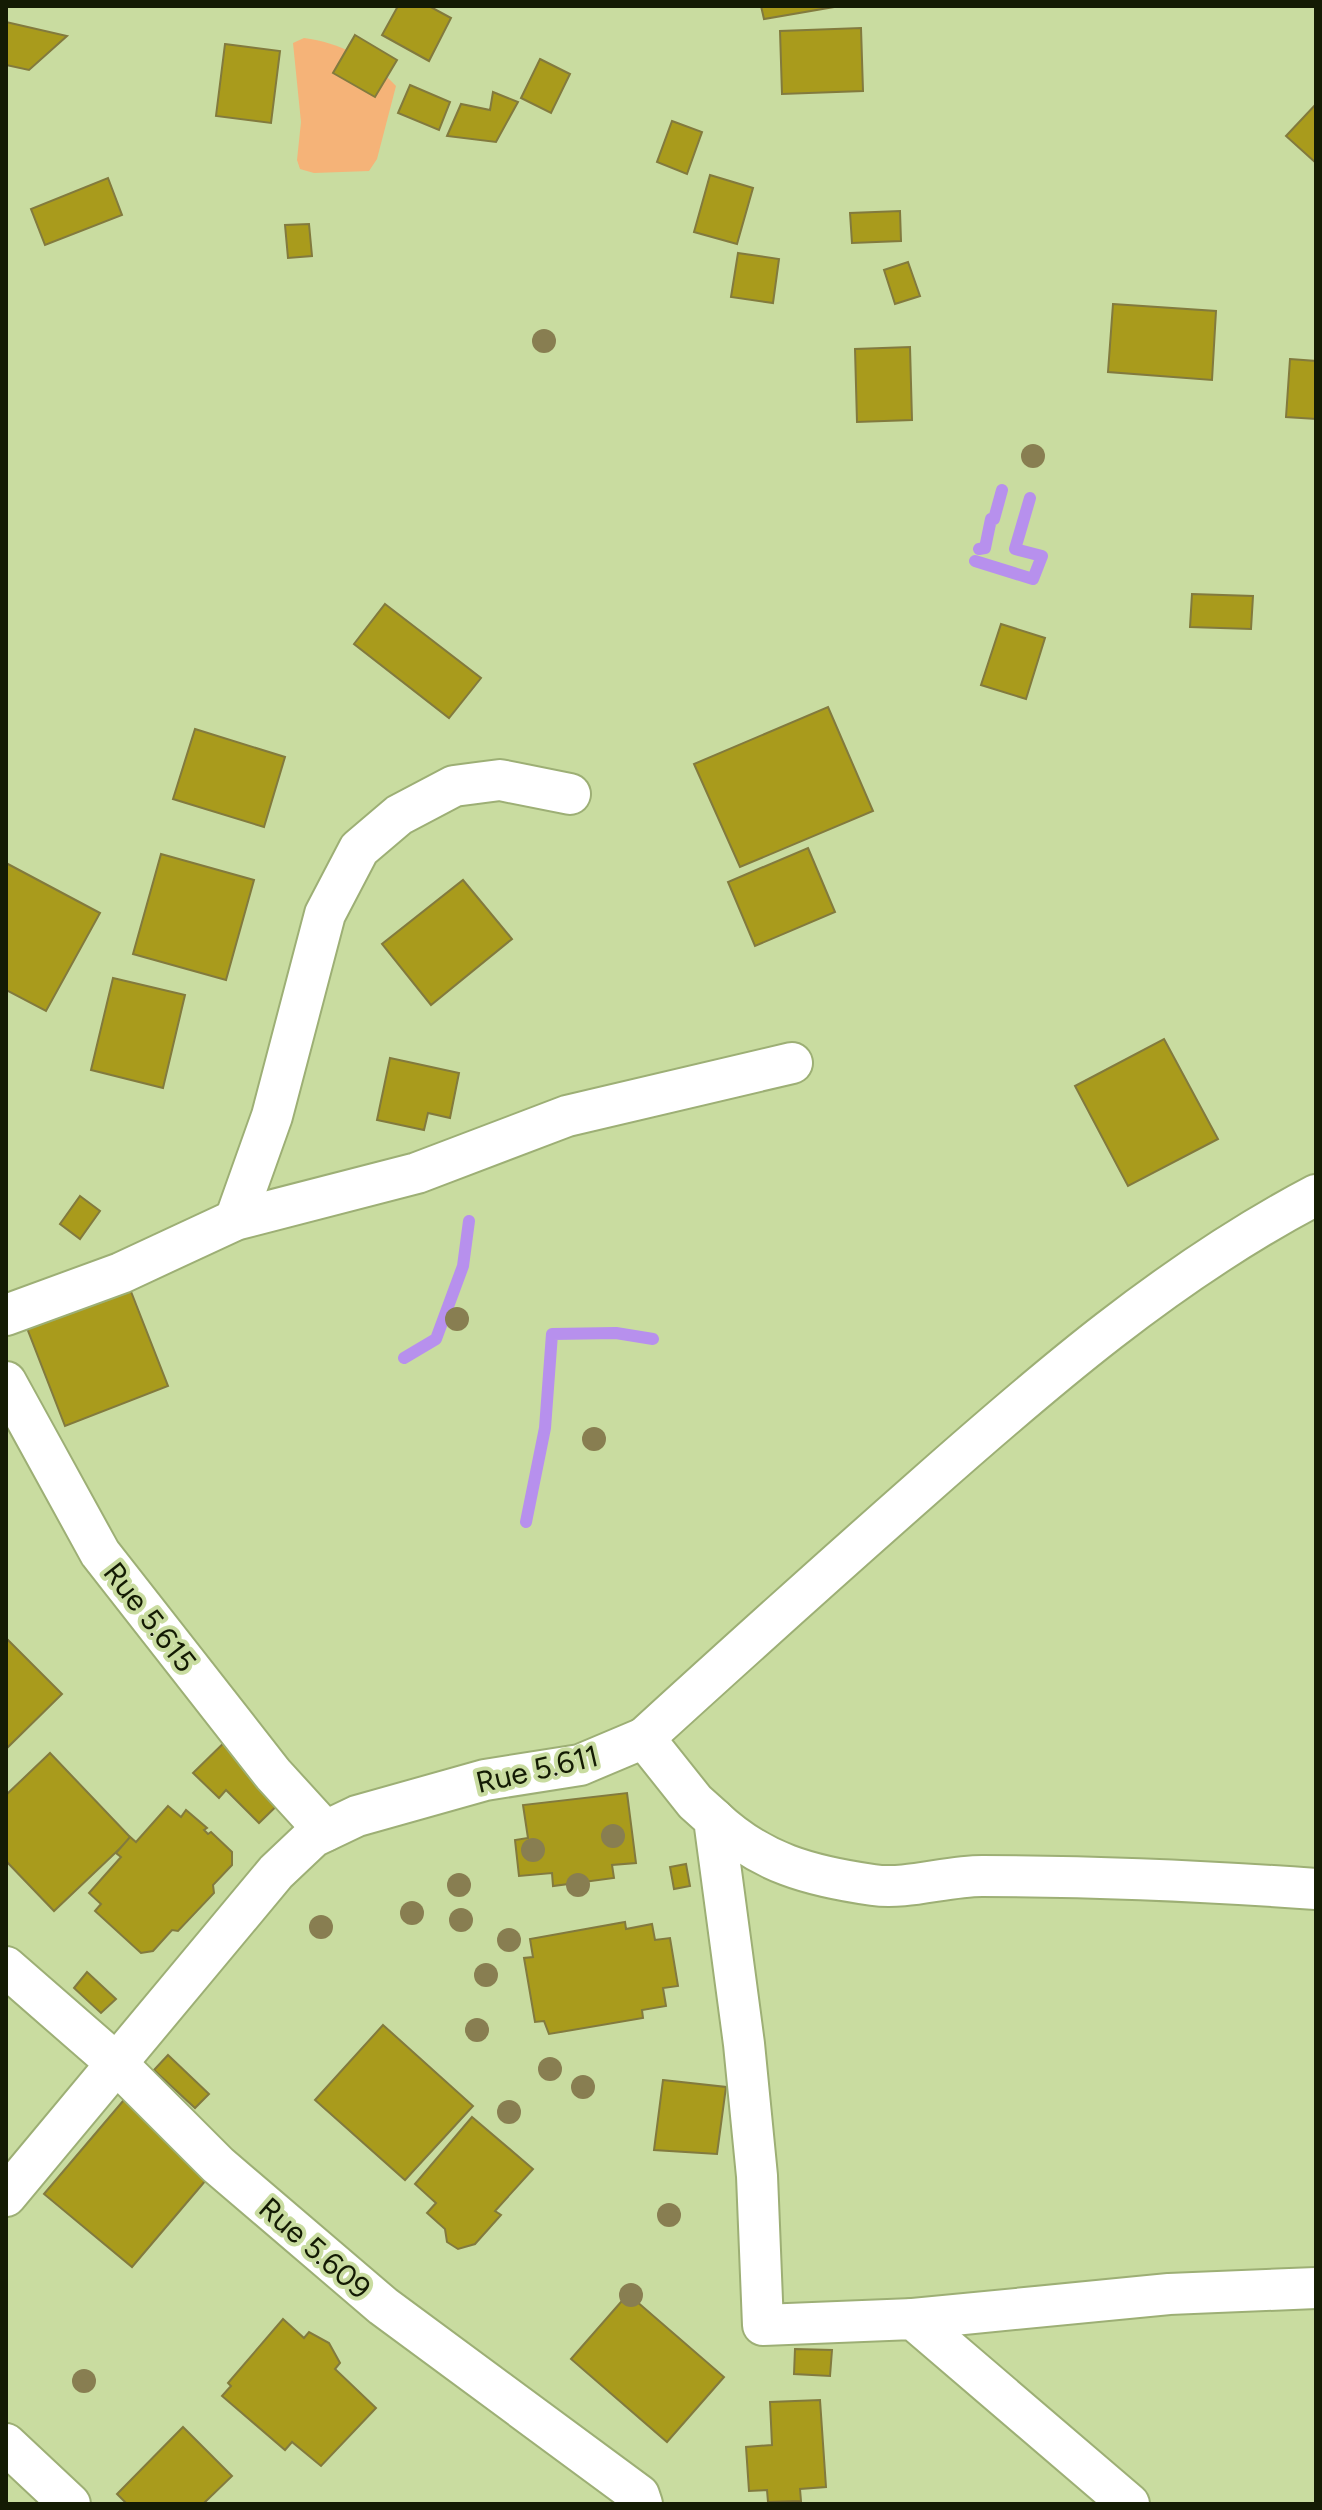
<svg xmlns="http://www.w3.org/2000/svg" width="1322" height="2510" font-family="Figtree,sans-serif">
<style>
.green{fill:#f5b378}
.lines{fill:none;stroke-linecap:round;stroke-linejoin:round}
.stream{stroke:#b790ed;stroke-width:12}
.building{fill:#a99b1c;stroke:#827a3e;stroke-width:2}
.minor-casing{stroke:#9daf75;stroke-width:44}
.minor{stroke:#fff;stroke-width:40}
.tree{fill:#887e51}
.labels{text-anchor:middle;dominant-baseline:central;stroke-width:8;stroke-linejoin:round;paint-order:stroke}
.street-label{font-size:30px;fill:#141b04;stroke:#c9dca0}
</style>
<rect width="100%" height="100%" fill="#c9dca0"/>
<!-- green -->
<path class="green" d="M304,38C339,42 374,61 396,86L377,159L369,171L314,173L300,169L297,160L301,122L293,43Z"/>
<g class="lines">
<!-- stream -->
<g class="stream">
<polyline points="979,549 985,548 991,519 994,519 1002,490"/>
<polyline points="975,561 1033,579 1042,556 1015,549 1030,498"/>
<polyline points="404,1358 436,1339 463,1266 469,1221"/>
<polyline points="526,1522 545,1428 552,1334 616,1333 653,1339"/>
</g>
</g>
<!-- building -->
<g class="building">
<polygon points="398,6 429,6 451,18 429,61 382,35"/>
<polygon points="761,6 840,6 764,19"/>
<polygon points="6,22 67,36 29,70 6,65"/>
<polygon points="861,28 863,91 782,94 780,31"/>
<polygon points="355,35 397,60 375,97 333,73"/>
<polygon points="225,44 280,51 271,123 216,116"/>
<polygon points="540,59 570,74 551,113 521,98"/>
<polygon points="410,85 450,102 439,130 398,113"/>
<polygon points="493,92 518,102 496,142 447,136 461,104 490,110"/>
<polygon points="1316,104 1316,163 1286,136"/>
<polygon points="672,121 702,132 687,174 657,162"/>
<polygon points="710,175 753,188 737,244 694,232"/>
<polygon points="108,178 122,215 45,245 31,209"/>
<polygon points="900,211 901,241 852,243 850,213"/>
<polygon points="309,224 312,256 288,258 285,225"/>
<polygon points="738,253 779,259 773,303 731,297"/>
<polygon points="908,262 920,296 895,304 884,270"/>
<polygon points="1113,304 1216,311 1212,380 1108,372"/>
<polygon points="910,347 912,420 857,422 855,349"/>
<polygon points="1290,359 1316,361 1316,419 1286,417"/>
<polygon points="1192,594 1253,596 1251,629 1190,627"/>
<polygon points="385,604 481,678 449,718 354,644"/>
<polygon points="1001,624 1045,638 1026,699 981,685"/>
<polygon points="828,707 873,811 740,867 694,764"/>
<polygon points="195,729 285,757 264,827 173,799"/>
<polygon points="808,848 835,912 755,946 728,882"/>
<polygon points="161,854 254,880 226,980 133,954"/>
<polygon points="6,863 100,913 46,1011 6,990"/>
<polygon points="463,880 512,939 431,1005 382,944"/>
<polygon points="113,978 185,995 163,1088 91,1070"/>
<polygon points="1164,1039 1218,1139 1128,1186 1075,1086"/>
<polygon points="390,1058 459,1073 450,1118 428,1113 424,1130 377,1120"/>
<polygon points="80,1196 100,1211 80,1239 60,1224"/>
<polygon points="130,1289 168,1386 65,1426 27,1328"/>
<polygon points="6,1638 62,1694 6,1749"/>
<polygon points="234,1733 292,1791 259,1823 226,1790 219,1798 193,1773"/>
<polygon points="50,1753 131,1838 54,1911 6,1861 6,1795"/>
<polygon points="627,1793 636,1863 612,1865 614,1878 553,1886 552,1873 519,1876 515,1840 528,1838 523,1805"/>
<polygon points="168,1806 181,1817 186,1810 207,1828 204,1830 208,1834 211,1832 232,1852 232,1865 213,1885 214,1893 178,1931 172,1930 153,1951 141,1953 95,1911 101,1904 89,1893 121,1857 116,1853 130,1837 136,1842"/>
<polygon points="686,1864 690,1886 674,1889 670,1867"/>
<polygon points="625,1922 626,1929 652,1924 655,1940 670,1938 678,1986 663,1988 666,2006 642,2010 643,2018 549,2034 544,2021 535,2022 524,1958 533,1957 530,1939"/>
<polygon points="87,1972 116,1999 101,2013 74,1988"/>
<polygon points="383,2025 473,2106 405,2180 315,2100"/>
<polygon points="168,2055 209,2094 195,2108 154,2070"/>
<polygon points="663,2080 726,2087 717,2154 654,2150"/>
<polygon points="129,2094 217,2167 132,2267 44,2194"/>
<polygon points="472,2117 533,2169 495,2211 501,2215 475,2244 458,2249 447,2242 445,2229 427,2213 436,2203 415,2184"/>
<polygon points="628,2294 724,2377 667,2442 571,2359"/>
<polygon points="283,2319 304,2338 309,2332 329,2343 340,2363 335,2369 376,2408 321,2466 292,2442 285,2450 222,2396 231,2386 228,2383"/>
<polygon points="795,2349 832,2350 830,2376 794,2374"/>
<polygon points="820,2400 826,2487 800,2489 801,2501 768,2502 767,2490 749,2491 746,2447 772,2445 770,2402"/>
<polygon points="183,2427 232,2476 203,2504 127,2504 117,2494"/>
</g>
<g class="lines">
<defs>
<g id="minor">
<polyline points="235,1220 272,1116 325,914 359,849 399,815 454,786 500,780 570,794"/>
<polyline points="6,1315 121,1273 235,1220 417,1173 567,1116 792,1063"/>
<polyline points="6,1382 100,1553 273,1774 325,1831"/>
<path d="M644,1738C735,1655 826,1573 919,1491C1042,1382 1169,1272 1316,1195"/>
<path d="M714,1819C761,1863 810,1876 873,1885C907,1890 946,1876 982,1876C1093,1876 1205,1881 1316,1889"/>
<polyline points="6,1967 116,2063 218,2165 383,2306 639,2495 642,2504"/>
<polyline points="6,2196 276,1872 313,1837 357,1816 485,1780 580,1765 644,1738 695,1802 714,1819 744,2044 757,2176 763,2325 913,2319 1129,2504"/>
<polyline points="913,2319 1169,2294 1316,2288"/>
<polyline points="6,2444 70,2504"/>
</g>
</defs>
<!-- minor casing -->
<use href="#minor" class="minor-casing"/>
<!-- minor -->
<use href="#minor" class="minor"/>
</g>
<!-- trees -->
<g class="tree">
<circle cx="544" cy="341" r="12"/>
<circle cx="1033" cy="456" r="12"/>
<circle cx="457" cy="1319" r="12"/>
<circle cx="594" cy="1439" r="12"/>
<circle cx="613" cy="1836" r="12"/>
<circle cx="533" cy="1850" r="12"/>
<circle cx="459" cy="1885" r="12"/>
<circle cx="578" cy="1885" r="12"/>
<circle cx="412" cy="1913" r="12"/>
<circle cx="461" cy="1920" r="12"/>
<circle cx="321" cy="1927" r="12"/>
<circle cx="509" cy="1940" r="12"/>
<circle cx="486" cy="1975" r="12"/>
<circle cx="477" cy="2030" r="12"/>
<circle cx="550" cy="2069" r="12"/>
<circle cx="583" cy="2087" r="12"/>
<circle cx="509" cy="2112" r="12"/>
<circle cx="669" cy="2215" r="12"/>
<circle cx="631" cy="2295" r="12"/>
<circle cx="84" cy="2381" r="12"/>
</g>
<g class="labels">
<!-- street labels -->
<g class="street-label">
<text transform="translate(150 1617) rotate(52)">Rue 5.615</text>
<text transform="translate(537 1769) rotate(-13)">Rue 5.611</text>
<text transform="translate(315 2248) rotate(41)">Rue 5.609</text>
</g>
</g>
<!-- border -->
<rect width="1322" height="2510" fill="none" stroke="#141b04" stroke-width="16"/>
</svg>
